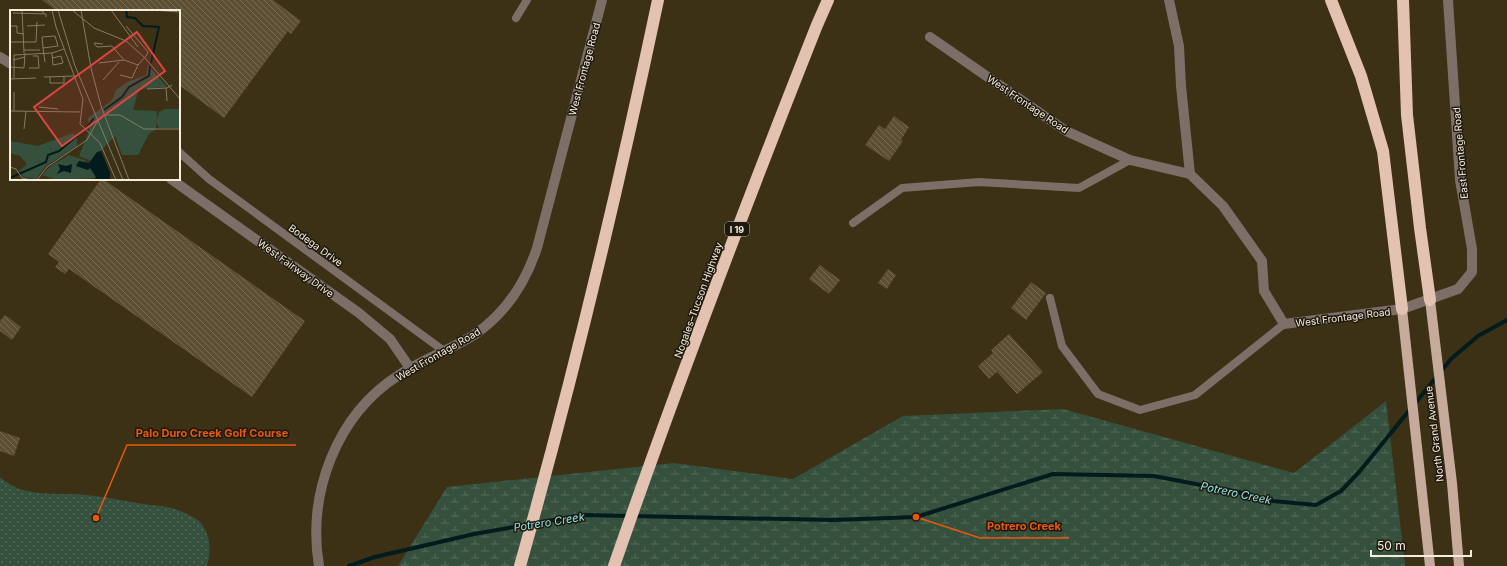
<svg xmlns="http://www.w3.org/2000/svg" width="1507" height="566" font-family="Inter,sans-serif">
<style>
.grass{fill:url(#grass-dots)}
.wetland{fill:url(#wetland-marsh)}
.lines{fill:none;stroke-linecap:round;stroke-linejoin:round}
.stream{stroke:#021c1d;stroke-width:4}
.building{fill:url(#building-back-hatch)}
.service{stroke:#7c6f68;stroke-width:8}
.minor{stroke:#7c6f68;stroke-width:10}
.tertiary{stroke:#7c6f68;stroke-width:10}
.primary{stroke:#c6ab9d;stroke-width:10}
.motorway{stroke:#e3c2b1;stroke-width:12}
.labels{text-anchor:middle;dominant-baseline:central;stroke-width:3;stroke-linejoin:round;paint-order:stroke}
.shield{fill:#1e190d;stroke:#b4ad9f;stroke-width:1}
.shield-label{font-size:9px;font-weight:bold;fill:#f5edde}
.street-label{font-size:10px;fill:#f5edde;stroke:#1e190d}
.water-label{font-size:11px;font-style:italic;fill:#8de3e7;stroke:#1e190d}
.inset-river{fill:none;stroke:#021c1d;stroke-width:2}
.inset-road{fill:none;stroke:#867c65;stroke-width:1}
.view{fill:#db4643;fill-opacity:0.15;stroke:#db4643;stroke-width:2}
.inset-edge{fill:none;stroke:#f5edde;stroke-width:2}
.leader{fill:none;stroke:#e8590c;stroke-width:1.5}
.callout-dot{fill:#e8590c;stroke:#1e190d;stroke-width:1.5}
.callout-label{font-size:11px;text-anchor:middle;font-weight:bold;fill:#e8590c;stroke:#1e190d;stroke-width:3;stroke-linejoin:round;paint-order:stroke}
</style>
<defs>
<pattern id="grass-dots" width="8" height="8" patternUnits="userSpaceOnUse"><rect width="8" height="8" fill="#35513d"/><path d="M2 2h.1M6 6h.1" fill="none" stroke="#536a59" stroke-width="1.8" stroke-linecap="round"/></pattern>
<pattern id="wetland-marsh" width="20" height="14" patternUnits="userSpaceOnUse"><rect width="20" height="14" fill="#35513d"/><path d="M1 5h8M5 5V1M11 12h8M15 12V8" fill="none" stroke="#536a59"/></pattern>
<pattern id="building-back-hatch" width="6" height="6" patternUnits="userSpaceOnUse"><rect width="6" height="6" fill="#5c4f34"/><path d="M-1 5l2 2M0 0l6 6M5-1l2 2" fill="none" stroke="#746951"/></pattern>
</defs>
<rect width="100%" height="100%" fill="#3c3015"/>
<!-- grass -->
<path class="grass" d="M0,477C23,499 58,492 87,495C108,497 129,502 150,505C157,506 165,506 171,508C179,510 196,517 201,523C211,536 211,551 207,566H0Z"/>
<!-- wetland -->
<polygon class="wetland" points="1386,401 1405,566 398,566 447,487 674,463 793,479 903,416 1063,409 1294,473"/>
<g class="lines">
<!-- stream -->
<polyline class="stream" points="349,566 375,557 474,534 582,515 833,520 916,517 1053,474 1154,476 1243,493 1262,500 1316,505 1341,491 1360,471 1451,359 1478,336 1507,320"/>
</g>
<!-- building -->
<g class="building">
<polygon points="42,0 273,0 301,21 291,34 288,31 224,118 179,85 179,11 57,11"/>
<polygon points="894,116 909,127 901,140 903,141 889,161 865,145 879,125 885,129"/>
<polygon points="101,179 103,179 305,321 252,397 69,269 65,274 55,267 59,262 48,254"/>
<polygon points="820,265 840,280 829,294 809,279"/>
<polygon points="888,269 896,275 887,289 878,283"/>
<polygon points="1031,282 1046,293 1026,320 1011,308"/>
<polygon points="5,315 21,327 12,340 0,331 0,321"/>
<polygon points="1009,334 1043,372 1017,394 997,372 989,379 978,366 993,353 991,350"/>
<polygon points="0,431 20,438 14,456 0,451"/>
</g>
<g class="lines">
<!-- service -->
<g class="service">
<polyline points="516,18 527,0"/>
<polyline points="179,152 209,179 444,351"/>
<polyline points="853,223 902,188 979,182 1079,188 1130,160"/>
<polyline points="1050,298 1062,346 1098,394 1140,410 1195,395 1284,324"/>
</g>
<!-- minor -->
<g class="minor">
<polyline points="1169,0 1179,46 1181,86 1190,174"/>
<polyline points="930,37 1066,131 1130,160 1190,174 1223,206 1262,261 1264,291 1284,324 1402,309"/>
<polyline points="0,57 11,64"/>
<polyline points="171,179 359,313 390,339 410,368"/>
</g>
<!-- tertiary -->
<g class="tertiary">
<polyline points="1402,309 1458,289 1472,272 1472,249 1460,180 1448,0"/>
<path d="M319,566C307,494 336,415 399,375C423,359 450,350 474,335C505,314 525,284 537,248L602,0"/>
</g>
<!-- primary -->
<g class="primary">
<polyline points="1430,300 1452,483 1459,566"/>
<polyline points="1402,309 1430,566"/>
</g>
<!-- motorway -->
<g class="motorway">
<polyline points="1331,0 1361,76 1383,151 1402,309"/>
<polyline points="1403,0 1407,115 1420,228 1430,300"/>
<path d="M520,566C573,379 618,190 658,0"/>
<path d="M614,566C677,384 746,204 817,25L828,0"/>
</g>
</g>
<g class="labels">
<!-- shield labels -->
<rect class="shield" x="725" y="222" width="24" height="14" rx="3"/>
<g class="shield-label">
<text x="737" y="229">I 19</text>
</g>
<!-- street labels -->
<g class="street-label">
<text transform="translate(584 69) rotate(-75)">West Frontage Road</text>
<text transform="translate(1028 104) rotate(34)">West Frontage Road</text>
<text transform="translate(1460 153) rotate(-95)">East Frontage Road</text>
<text transform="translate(316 245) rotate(36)">Bodega Drive</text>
<text transform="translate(296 268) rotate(36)">West Fairway Drive</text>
<text transform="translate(698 300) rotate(-70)">Nogales–Tucson Highway</text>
<text transform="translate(1343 317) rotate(-7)">West Frontage Road</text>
<text transform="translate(438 354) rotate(-30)">West Frontage Road</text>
<text transform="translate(1434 434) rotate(-97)">North Grand Avenue</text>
</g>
<!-- water labels -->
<g class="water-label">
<text transform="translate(1236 493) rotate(12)">Potrero Creek</text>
<text transform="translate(549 522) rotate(-9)">Potrero Creek</text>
</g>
</g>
<!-- overview -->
<g transform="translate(10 10)">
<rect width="170" height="170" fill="#3c3015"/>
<path d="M63,123L67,127V136L36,156L26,169L13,167L9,161L17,154L10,146L0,143V131L28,136ZM59,145L74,150L77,153L69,151L66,156L78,160L80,157L86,168L47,170L32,165L42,155Z" fill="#35513d"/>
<path d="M138,55L157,77L131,79L128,82L123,100L147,101L146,119L139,124L128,145H112L105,126L81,151L69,146L79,121L78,108L102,90L106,80L117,72L136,65Z" fill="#35513d"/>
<path d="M155,99H170V118H149L146,112L149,102Z" fill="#35513d"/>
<path d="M91,141L100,163V170H84L86,167L80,158L78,160L66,156L69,151L79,153L87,142ZM48,154L56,156L62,154L61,163L54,161L47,164L50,159Z" fill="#021c1d"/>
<path class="inset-river" d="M116,0L117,7L125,8L133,16L149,17L141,53M94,100L112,87L119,77L139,66L140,56M76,118L84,108M0,168L36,152L38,145L49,141L74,120"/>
<path class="inset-road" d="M7,0L33,1V4M12,0L14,43M42,0L46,17L73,89L70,114L90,133L106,170M48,0L65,56L113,170M62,0L84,18L116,31L135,48M71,0L81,58L91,96L119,170M101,0L128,37M142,0L170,2M3,3L36,4V7M0,16H7V23L14,24M17,16L35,15M0,32H26L27,12M93,34L84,33L87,37L102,36L114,50M33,38L32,27L45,26L48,36L33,38L35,52M14,40H30M42,43L43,55L53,53L51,46L42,48M135,48L170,89M3,50L15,47M89,53L114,50L128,55L136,46L138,42L116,16M0,57L14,58L15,43M19,58H29L28,46H23M110,65L122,68L128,55M34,67L65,66M40,67V73H54V67M4,68V45L42,43L54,39M0,69L26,68M93,70L109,52M156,78L157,91M137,79L157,78L162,75M4,82V101M29,97L48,99M0,101L70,102M14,119L16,101M0,157L6,159L12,168L21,170M27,170L37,157L77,130L87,112L95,105H110L134,119H170"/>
<path class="view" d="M127,22L155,61L52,136L24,97Z"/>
<rect width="170" height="170" class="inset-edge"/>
</g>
<!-- callouts -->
<path class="leader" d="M96 518L127 445H296M916 517L980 538H1069"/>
<g class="callout-dot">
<circle cx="96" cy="518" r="4"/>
<circle cx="916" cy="517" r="4"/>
</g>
<g class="callout-label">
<text x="212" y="437">Palo Duro Creek Golf Course</text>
<text x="1024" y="530">Potrero Creek</text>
</g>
<!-- scale -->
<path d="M1371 550v6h100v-6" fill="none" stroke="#f5edde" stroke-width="2"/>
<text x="1377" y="550" font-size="12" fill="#f5edde" stroke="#1e190d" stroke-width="3" paint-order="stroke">50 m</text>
</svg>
